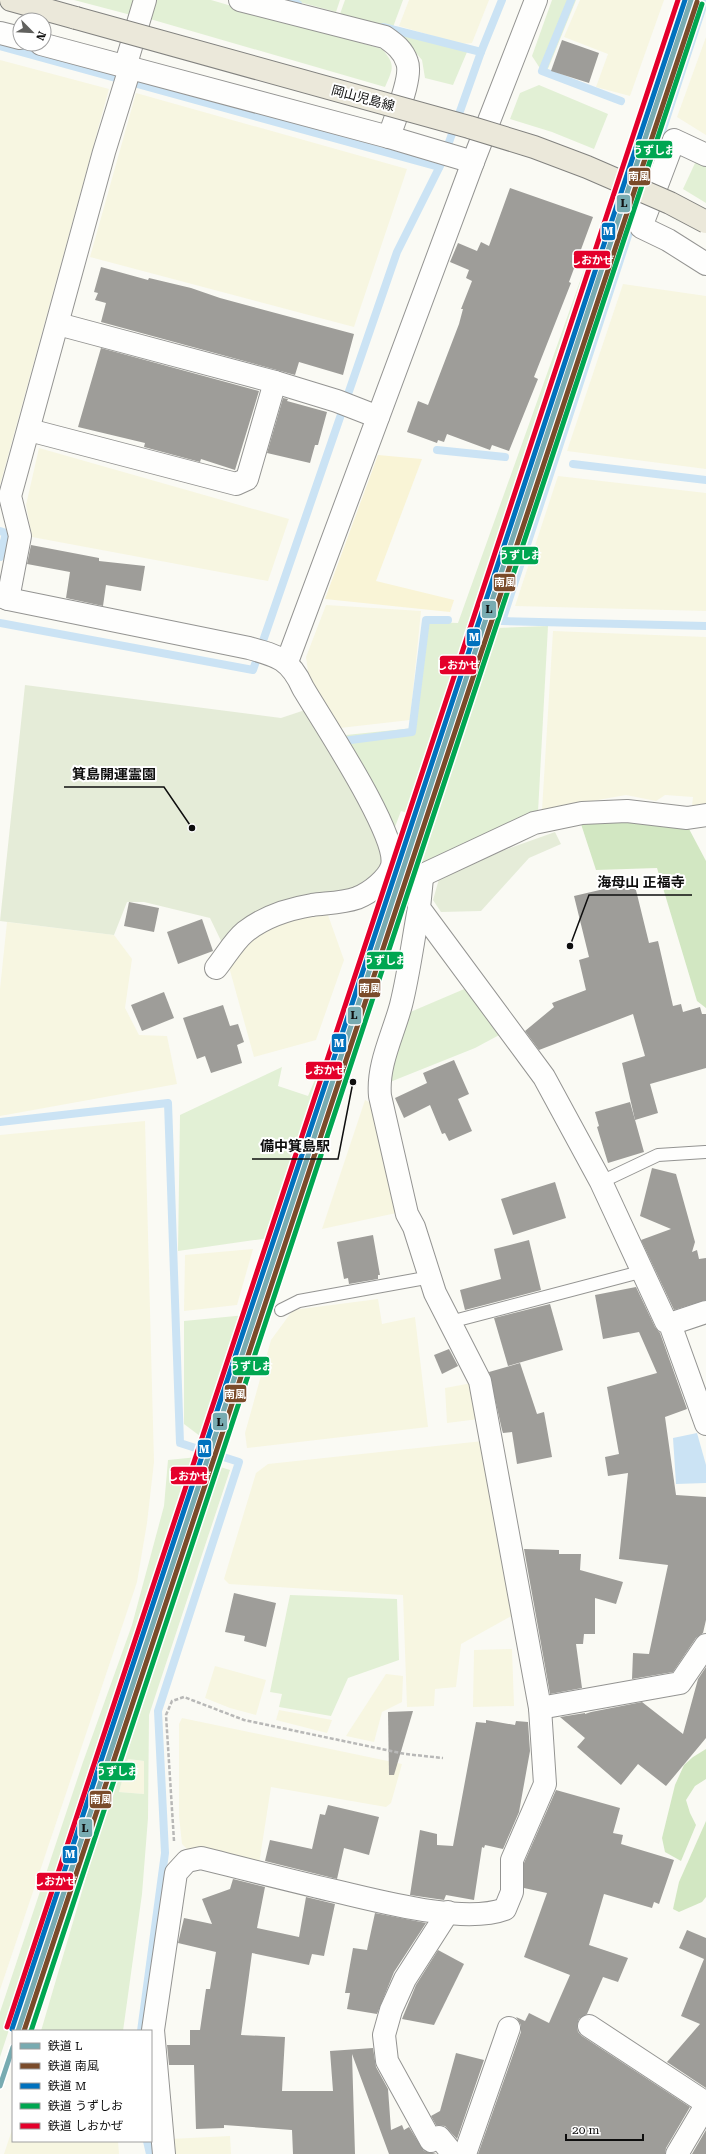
<svg xmlns="http://www.w3.org/2000/svg" width="706" height="2154" font-family="'Roboto Serif','Noto Sans JP',serif">
<style>
.farmland{fill:#f7f6e1}
.green{fill:#e2f0d5;fill-rule:evenodd}
.forest{fill:#d2e7c2}
.sand{fill:#f9f4d6}
.cemetery{fill:#e5ecd8}
.water{fill:#cbe3f4}
.lines{fill:none;stroke-linecap:round;stroke-linejoin:round}
.stream{stroke:#cbe3f4;stroke-width:8}
.building{fill:#9e9d99}
.lane-casing{stroke:#949492;stroke-width:14}
.street-casing{stroke:#949492;stroke-width:24}
.primary-casing{stroke:#82827f;stroke-width:24}
.path{stroke:#b8b8b7;stroke-width:2.5;stroke-dasharray:4 2;stroke-linecap:butt}
.lane{stroke:#fefefd;stroke-width:12}
.street{stroke:#fefefd;stroke-width:22}
.primary{stroke:#ebe8da;stroke-width:22}
.primary-bridge-casing{stroke:#82827f;stroke-width:24;stroke-linecap:butt}
.primary-bridge{stroke:#ebe8da;stroke-width:22}
.rail-1-casing{stroke:#fff;stroke-width:8}
.rail-2-casing{stroke:#fff;stroke-width:8}
.rail-3-casing{stroke:#fff;stroke-width:8}
.rail-4-casing{stroke:#fff;stroke-width:8}
.rail-5-casing{stroke:#fff;stroke-width:8}
.rail-1{stroke:#78abb1;stroke-width:5}
.rail-2{stroke:#7a4b2a;stroke-width:5}
.rail-3{stroke:#0071be;stroke-width:5}
.rail-4{stroke:#00a651;stroke-width:5}
.rail-5{stroke:#e4002b;stroke-width:5}
.labels{text-anchor:middle;dominant-baseline:central;stroke-width:4;stroke-linejoin:round;paint-order:stroke}
.street-label{font-size:13px;fill:#0e0e0e;stroke:#fff}
.leader{fill:none;stroke:#0e0e0e;stroke-width:1.5}
.callout-dot{fill:#0e0e0e;stroke:#fff;stroke-width:1.5}
.callout-label{font-size:14px;text-anchor:middle;font-weight:bold;fill:#0e0e0e;stroke:#fff;stroke-width:4;stroke-linejoin:round;paint-order:stroke}
.line-badge{stroke:#fff;stroke-width:1.5}
.badge-label{font-size:11px;text-anchor:middle;font-weight:bold;fill:#fff}
.pale-badge-label{font-size:11px;text-anchor:middle;font-weight:bold;fill:#111}
</style>
<rect width="100%" height="100%" fill="#fafaf4"/>
<!-- farmland -->
<g class="farmland">
<polygon points="409,0 489,0 472,43 461,44 399,26"/>
<polygon points="580,0 664,0 630,96 596,87 608,54 564,37"/>
<polygon points="706,37 706,135 677,117"/>
<polygon points="0,60 109,89 0,485"/>
<polygon points="136,93 407,169 354,327 90,257"/>
<polygon points="623,284 706,296 706,469 567,451"/>
<polygon points="39,448 289,519 268,581 32,537 26,505"/>
<polygon points="558,476 706,493 706,611 515,606"/>
<polygon points="326,605 421,611 410,720 340,728 309,679 306,657"/>
<polygon points="553,631 706,637 706,806 692,806 693,797 665,795 656,801 626,795 542,810"/>
<polygon points="328,915 344,960 316,1040 254,1057 229,967 250,937 291,919"/>
<polygon points="7,922 114,935 132,959 125,1008 139,1035 167,1036 177,1084 0,1116 0,989"/>
<polygon points="365,1100 373,1104 401,1212 322,1229"/>
<polygon points="145,1121 154,1462 147,1523 137,1582 0,1990 0,1135"/>
<polygon points="253,1249 237,1305 184,1311 185,1255"/>
<polygon points="378,1299 382,1324 415,1317 428,1427 247,1448 245,1433 271,1340 293,1310"/>
<polygon points="472,1383 479,1419 447,1423 445,1388"/>
<polygon points="483,1441 515,1614 461,1644 456,1687 435,1689 434,1706 407,1707 403,1595 229,1584 224,1579 256,1473 268,1464"/>
<polygon points="512,1649 514,1706 473,1707 474,1650"/>
<polygon points="215,1666 266,1680 256,1715 230,1708 205,1698"/>
<polygon points="386,1674 403,1676 402,1702 382,1712 374,1742 346,1736"/>
<polygon points="279,1710 332,1720 327,1733 276,1720"/>
<polygon points="182,1718 402,1764 391,1803 386,1807 271,1787 259,1864 189,1851 182,1844 179,1816 179,1724"/>
<polygon points="128,1759 144,1761 144,1794 119,1792"/>
<polygon points="13,2127 13,2141 118,2141 119,2154 4,2154"/>
<polygon points="230,2136 231,2154 174,2154 171,2139"/>
</g>
<!-- green -->
<g class="green">
<polygon points="74,0 135,0 131,15"/>
<path d="M157,0H211L382,49C396,65 393,68 385,87L150,19Z"/>
<polygon points="292,0 340,0 336,12"/>
<polygon points="345,0 403,0 393,27 340,14"/>
<polygon points="552,0 576,0 545,76 532,56"/>
<polygon points="400,34 467,52 453,85 425,78 422,60"/>
<polygon points="539,85 608,114 594,149 552,132 510,119 520,93"/>
<polygon points="696,161 706,166 706,203 683,189"/>
<polygon points="604,214 609,215 470,620 411,814 401,811 393,832 385,805 346,735 414,728 428,622 458,623"/>
<polygon points="548,626 538,812 422,864 413,861 495,628"/>
<polygon points="469,987 503,1033 475,1048 390,1082 389,1066 408,1013"/>
<polygon points="282,1067 278,1086 308,1096 320,1068 328,1067 269,1238 178,1251 180,1115"/>
<polygon points="246,1315 204,1439 184,1424 184,1321"/>
<polygon points="198,1457 0,2057 0,2012 83,1762 132,1625 164,1506 168,1460"/>
<path d="M214,1465L230,1470L149,1715L148,1818L142,1894L123,2031H41L110,1796ZM128,1759L144,1761V1794L119,1792Z"/>
<polygon points="290,1595 397,1599 399,1660 348,1678 331,1716 279,1707 282,1694 270,1692"/>
</g>
<!-- forest -->
<g class="forest">
<polygon points="624,822 688,827 706,861 706,1008 697,1001 657,868 596,870 581,824"/>
<polygon points="706,1749 706,1779 695,1786 686,1800 690,1813 696,1825 681,1861 665,1852 662,1838 675,1785 684,1765 693,1757"/>
<polygon points="706,1821 706,1897 702,1902 679,1912 673,1909 679,1882"/>
</g>
<!-- sand -->
<polygon class="sand" points="378,455 422,459 376,581 454,600 450,612 325,599"/>
<!-- cemetery -->
<g class="cemetery">
<polygon points="25,685 281,718 305,710 364,804 386,863 370,884 223,945 210,918 144,902 127,902 114,935 0,921"/>
<polygon points="555,832 561,844 529,858 481,911 441,912 433,900 439,879 502,851"/>
</g>
<!-- water -->
<polygon class="water" points="697,1433 706,1465 706,1483 676,1484 673,1438"/>
<g class="lines">
<!-- stream -->
<g class="stream">
<polyline points="285,0 298,4"/>
<polyline points="571,0 542,71 621,101"/>
<polyline points="383,27 481,52"/>
<polyline points="0,46 439,167"/>
<polyline points="437,450 505,457"/>
<polyline points="573,464 706,480"/>
<polyline points="0,531 6,533 0,557"/>
<polyline points="499,621 502,621 705,0"/>
<polyline points="502,621 706,626"/>
<polyline points="0,623 253,670 397,252 442,162 481,52 502,0"/>
<polyline points="343,741 412,732 426,620 448,620"/>
<polyline points="0,1122 168,1103 180,1443 239,1462 158,1711 165,1853 141,2031"/>
<polyline points="147,2141 150,2154"/>
</g>
</g>
<!-- building -->
<g class="building">
<polygon points="562,40 599,53 589,83 551,71"/>
<polygon points="510,188 593,217 569,282 571,283 534,377 538,379 509,451 492,445 490,450 447,434 444,442 438,440 437,443 407,432 418,401 428,405 459,324 463,309 461,309 472,281 466,278 469,270 450,262 458,243 477,251 481,242 489,246"/>
<polygon points="101,267 148,280 149,278 191,288 220,298 354,334 343,375 299,362 295,375 101,322 106,303 95,300 98,293 94,292"/>
<polygon points="101,348 259,391 235,470 201,459 200,462 144,447 145,443 78,427"/>
<polygon points="283,398 288,399 287,401 327,412 318,445 315,445 310,463 267,453"/>
<polygon points="31,545 99,558 99,561 145,566 141,591 106,585 103,606 66,598 70,572 27,564"/>
<polygon points="634,882 649,943 658,941 673,1006 681,1004 683,1012 700,1007 702,1014 706,1014 706,1068 650,1084 658,1113 635,1120 622,1063 645,1056 633,1014 539,1050 525,1031 554,1007 552,1003 586,990 579,960 589,957 574,896"/>
<polygon points="129,902 159,908 154,932 124,926"/>
<polygon points="202,919 213,951 178,964 167,932"/>
<polygon points="164,992 174,1018 142,1031 131,1005"/>
<polygon points="223,1005 230,1026 238,1024 244,1042 237,1045 242,1063 211,1073 205,1056 197,1059 183,1018"/>
<polygon points="454,1060 469,1094 458,1099 472,1131 449,1141 445,1133 442,1134 430,1105 404,1118 395,1098 427,1083 423,1073"/>
<polygon points="630,1102 644,1152 608,1163 597,1127 599,1126 595,1112"/>
<polygon points="652,1168 676,1174 695,1242 692,1252 697,1250 699,1259 706,1258 706,1300 674,1310 641,1240 671,1229 640,1216"/>
<polygon points="555,1182 566,1218 513,1235 501,1199"/>
<polygon points="373,1235 380,1275 378,1275 378,1279 349,1284 348,1278 344,1279 337,1242"/>
<polygon points="529,1240 541,1290 465,1310 460,1290 501,1279 494,1249"/>
<polygon points="636,1287 655,1327 660,1333 687,1409 665,1417 676,1495 706,1497 706,1620 703,1633 696,1638 673,1672 632,1679 633,1653 649,1654 668,1565 619,1559 628,1473 608,1476 605,1457 619,1454 607,1387 657,1373 639,1332 603,1339 595,1295"/>
<polygon points="550,1304 563,1350 508,1366 494,1318"/>
<polygon points="449,1349 458,1366 442,1374 434,1355"/>
<polygon points="520,1363 537,1414 544,1412 552,1457 517,1464 512,1432 503,1433 502,1430 489,1372"/>
<polygon points="524,1549 559,1550 559,1554 581,1554 580,1570 623,1582 616,1604 595,1598 595,1634 584,1634 583,1644 576,1644 582,1688 550,1694"/>
<polygon points="234,1593 276,1603 266,1647 244,1641 245,1636 225,1632"/>
<polygon points="706,1667 706,1738 666,1786 638,1764 621,1785 577,1747 585,1738 560,1717 585,1713 585,1714 591,1712 642,1702 683,1734 698,1679"/>
<polygon points="413,1711 394,1775 389,1775 388,1712"/>
<polygon points="486,1720 515,1725 516,1721 528,1722 530,1751 519,1812 503,1849 485,1845 484,1848 482,1847 474,1900 446,1895 444,1900 410,1895 420,1830 437,1834 437,1845 453,1846 476,1722 486,1723"/>
<polygon points="556,1790 620,1808 613,1833 623,1835 621,1844 674,1860 659,1904 654,1902 652,1908 604,1894 589,1945 628,1958 618,1982 603,1977 587,2014 579,2019 577,2026 578,2032 582,2036 690,2107 666,2148 665,2154 478,2154 521,2032 521,2025 516,2017 525,2021 529,2013 549,2023 570,1975 524,1957 547,1893 524,1888 524,1863"/>
<polygon points="328,1805 379,1817 369,1855 344,1848 337,1879 265,1861 270,1840 312,1849 320,1814 325,1815"/>
<polygon points="233,1879 265,1887 257,1928 299,1937 306,1897 335,1904 324,1956 312,1954 309,1965 252,1953 241,2035 285,2037 282,2091 333,2091 330,2051 373,2048 376,2067 388,2089 391,2130 402,2125 404,2130 409,2127 424,2151 437,2154 389,2154 352,2054 355,2154 293,2154 292,2130 224,2125 224,2128 196,2129 194,2065 169,2065 167,2045 190,2045 190,2030 200,2030 206,1989 210,1989 216,1952 178,1943 179,1939 184,1918 212,1924 202,1899 230,1889"/>
<polygon points="375,1913 426,1923 394,1972 377,2014 347,2009 350,1993 345,1993 353,1948 367,1950"/>
<polygon points="687,1930 706,1938 706,2088 667,2062 700,2024 681,2016 704,1959 679,1948"/>
<polygon points="438,1950 464,1964 434,2025 402,2019 416,1985"/>
<polygon points="456,2053 484,2060 457,2139 445,2126 436,2125 431,2116 440,2111"/>
<polygon points="706,2130 706,2154 692,2154"/>
</g>
<g class="lines">
<defs>
<g id="lane">
<polyline points="601,1182 658,1155 705,1152"/>
<polyline points="281,1310 299,1301 431,1277"/>
<polyline points="450,1322 644,1271"/>
</g>
<g id="street">
<path d="M240,0L385,37C395,44 403,50 407,62C413,77 394,120 389,137"/>
<polyline points="0,33 20,38"/>
<polyline points="41,44 389,137 473,162"/>
<polyline points="125,67 145,0"/>
<polyline points="706,155 674,140 641,227 668,240 706,264"/>
<polyline points="58,324 275,382 337,401 378,417"/>
<polyline points="29,430 236,484 247,479 275,382"/>
<path d="M0,596L8,599L249,648C278,656 290,659 303,688C321,719 399,835 392,866C388,879 370,893 357,898C343,903 326,903 312,905C288,909 264,917 245,932C234,941 225,957 216,968"/>
<polyline points="8,599 20,536 10,496 104,152 130,68"/>
<polyline points="287,662 473,162 536,0"/>
<polyline points="706,815 687,818 627,811 582,813 534,823 427,873 422,878 419,908 544,1077 601,1182 666,1322 670,1324 706,1424"/>
<polyline points="670,1324 706,1312"/>
<polyline points="540,1708 680,1683 706,1645"/>
<polyline points="448,1912 405,1979 391,2010 384,2035 387,2061 431,2141 439,2137 453,2154"/>
<polyline points="589,2026 706,2103"/>
<path d="M164,2154L153,2030L176,1873L187,1861L201,1858C245,1869 288,1880 331,1890C375,1900 463,1925 505,1909L512,1892V1860L545,1784L540,1708L480,1381L435,1293L414,1227L407,1214L380,1096C377,1065 393,1035 401,1005C409,973 413,940 419,908"/>
<polyline points="465,2154 509,2028"/>
<polyline points="677,2154 706,2105"/>
</g>
<polyline id="primary" points="11,0 76,18"/>
</defs>
<!-- lane casing -->
<use href="#lane" class="lane-casing"/>
<!-- street casing -->
<use href="#street" class="street-casing"/>
<!-- primary casing -->
<use href="#primary" class="primary-casing"/>
<!-- path -->
<polyline class="path" points="174,1841 166,1715 172,1701 184,1697 244,1720 405,1754 443,1758"/>
<!-- lane -->
<use href="#lane" class="lane"/>
<!-- street -->
<use href="#street" class="street"/>
<!-- primary -->
<use href="#primary" class="primary"/>
<defs>
<polyline id="primary-bridge" points="76,18 469,127 534,147 587,167 670,203 706,222"/>
</defs>
<!-- primary-bridge casing -->
<use href="#primary-bridge" class="primary-bridge-casing"/>
<!-- primary-bridge -->
<use href="#primary-bridge" class="primary-bridge"/>
<defs>
<g id="rail-1">
<polyline points="18,2031 691,0"/>
<polyline points="0,2086 13,2047"/>
</g>
<polyline id="rail-2" points="24,2031 697,2"/>
<polyline id="rail-3" points="12,2029 685,0"/>
<polyline id="rail-4" points="31,2031 702,4"/>
<polyline id="rail-5" points="7,2027 678,0"/>
</defs>
<!-- rail-1 casing -->
<use href="#rail-1" class="rail-1-casing"/>
<!-- rail-2 casing -->
<use href="#rail-2" class="rail-2-casing"/>
<!-- rail-3 casing -->
<use href="#rail-3" class="rail-3-casing"/>
<!-- rail-4 casing -->
<use href="#rail-4" class="rail-4-casing"/>
<!-- rail-5 casing -->
<use href="#rail-5" class="rail-5-casing"/>
<!-- rail-1 -->
<use href="#rail-1" class="rail-1"/>
<!-- rail-2 -->
<use href="#rail-2" class="rail-2"/>
<!-- rail-3 -->
<use href="#rail-3" class="rail-3"/>
<!-- rail-4 -->
<use href="#rail-4" class="rail-4"/>
<!-- rail-5 -->
<use href="#rail-5" class="rail-5"/>
</g>
<g class="labels">
<!-- street labels -->
<g class="street-label">
<text transform="translate(363 98) rotate(15)">岡山児島線</text>
</g>
</g>
<!-- callouts -->
<path class="leader" d="M192 828L164 787H64M570 946L589 895H692M353 1082L338 1159H252"/>
<g class="callout-dot">
<circle cx="192" cy="828" r="4"/>
<circle cx="570" cy="946" r="4"/>
<circle cx="353" cy="1082" r="4"/>
</g>
<g class="callout-label">
<text x="114" y="779">箕島開運霊園</text>
<text x="641" y="887">海母山 正福寺</text>
<text x="295" y="1151">備中箕島駅</text>
</g>
<g class="line-badge">
<rect x="635" y="140" width="38" height="19" rx="4" fill="#00a651"/>
<rect x="628" y="167" width="23" height="19" rx="4" fill="#7a4b2a"/>
<rect x="616" y="194" width="15" height="19" rx="4" fill="#78abb1"/>
<rect x="601" y="222" width="15" height="19" rx="4" fill="#0071be"/>
<rect x="573" y="250" width="38" height="19" rx="4" fill="#e4002b"/>
<rect x="501" y="546" width="38" height="19" rx="4" fill="#00a651"/>
<rect x="493" y="573" width="23" height="19" rx="4" fill="#7a4b2a"/>
<rect x="481" y="600" width="16" height="19" rx="4" fill="#78abb1"/>
<rect x="466" y="628" width="15" height="19" rx="4" fill="#0071be"/>
<rect x="439" y="655" width="38" height="20" rx="4" fill="#e4002b"/>
<rect x="366" y="951" width="38" height="19" rx="4" fill="#00a651"/>
<rect x="358" y="978" width="23" height="20" rx="4" fill="#7a4b2a"/>
<rect x="347" y="1006" width="15" height="19" rx="4" fill="#78abb1"/>
<rect x="331" y="1033" width="16" height="20" rx="4" fill="#0071be"/>
<rect x="305" y="1061" width="38" height="19" rx="4" fill="#e4002b"/>
<rect x="232" y="1356" width="38" height="20" rx="4" fill="#00a651"/>
<rect x="224" y="1384" width="23" height="19" rx="4" fill="#7a4b2a"/>
<rect x="212" y="1412" width="16" height="19" rx="4" fill="#78abb1"/>
<rect x="197" y="1439" width="15" height="19" rx="4" fill="#0071be"/>
<rect x="170" y="1466" width="38" height="19" rx="4" fill="#e4002b"/>
<rect x="98" y="1762" width="38" height="19" rx="4" fill="#00a651"/>
<rect x="89" y="1790" width="23" height="19" rx="4" fill="#7a4b2a"/>
<rect x="78" y="1818" width="15" height="20" rx="4" fill="#78abb1"/>
<rect x="62" y="1845" width="16" height="19" rx="4" fill="#0071be"/>
<rect x="36" y="1872" width="38" height="19" rx="4" fill="#e4002b"/>
</g>
<g class="badge-label">
<text x="654" y="154">うずしお</text>
<text x="639" y="180">南風</text>
<text x="608" y="235">M</text>
<text x="592" y="264">しおかぜ</text>
<text x="520" y="559">うずしお</text>
<text x="505" y="586">南風</text>
<text x="474" y="641">M</text>
<text x="458" y="669">しおかぜ</text>
<text x="385" y="964">うずしお</text>
<text x="370" y="992">南風</text>
<text x="339" y="1047">M</text>
<text x="324" y="1074">しおかぜ</text>
<text x="251" y="1370">うずしお</text>
<text x="235" y="1398">南風</text>
<text x="204" y="1453">M</text>
<text x="189" y="1480">しおかぜ</text>
<text x="117" y="1775">うずしお</text>
<text x="101" y="1803">南風</text>
<text x="70" y="1858">M</text>
<text x="55" y="1885">しおかぜ</text>
</g>
<g class="pale-badge-label">
<text x="624" y="207">L</text>
<text x="489" y="613">L</text>
<text x="354" y="1019">L</text>
<text x="220" y="1426">L</text>
<text x="85" y="1832">L</text>
</g>
<!-- legend -->
<rect x="12" y="2030" width="140" height="112" fill="#ffffff" stroke="#9f9f9f"/>
<rect x="20" y="2043" width="20" height="6" fill="#78abb1" stroke="#9f9f9f"/>
<text x="48" y="2050" font-size="12" fill="#0e0e0e">鉄道 L</text>
<rect x="20" y="2063" width="20" height="6" fill="#7a4b2a" stroke="#9f9f9f"/>
<text x="48" y="2070" font-size="12" fill="#0e0e0e">鉄道 南風</text>
<rect x="20" y="2083" width="20" height="6" fill="#0071be" stroke="#9f9f9f"/>
<text x="48" y="2090" font-size="12" fill="#0e0e0e">鉄道 M</text>
<rect x="20" y="2103" width="20" height="6" fill="#00a651" stroke="#9f9f9f"/>
<text x="48" y="2110" font-size="12" fill="#0e0e0e">鉄道 うずしお</text>
<rect x="20" y="2123" width="20" height="6" fill="#e4002b" stroke="#9f9f9f"/>
<text x="48" y="2130" font-size="12" fill="#0e0e0e">鉄道 しおかぜ</text>
<!-- north arrow -->
<g transform="translate(32 32) rotate(114)"><circle r="19" fill="#ffffff" stroke="#9f9f9f"/>
<path d="M0-3L7 15L0 10L-7 15Z" fill="#61615e"/>
<text y="-6" font-size="11" font-weight="bold" text-anchor="middle" fill="#0e0e0e">N</text>
</g>
<!-- scale -->
<path d="M566 2134v6h77v-6" fill="none" stroke="#0e0e0e" stroke-width="2"/>
<text x="572" y="2134" font-size="12" fill="#0e0e0e" stroke="#ffffff" stroke-width="3" paint-order="stroke">20 m</text>
</svg>
